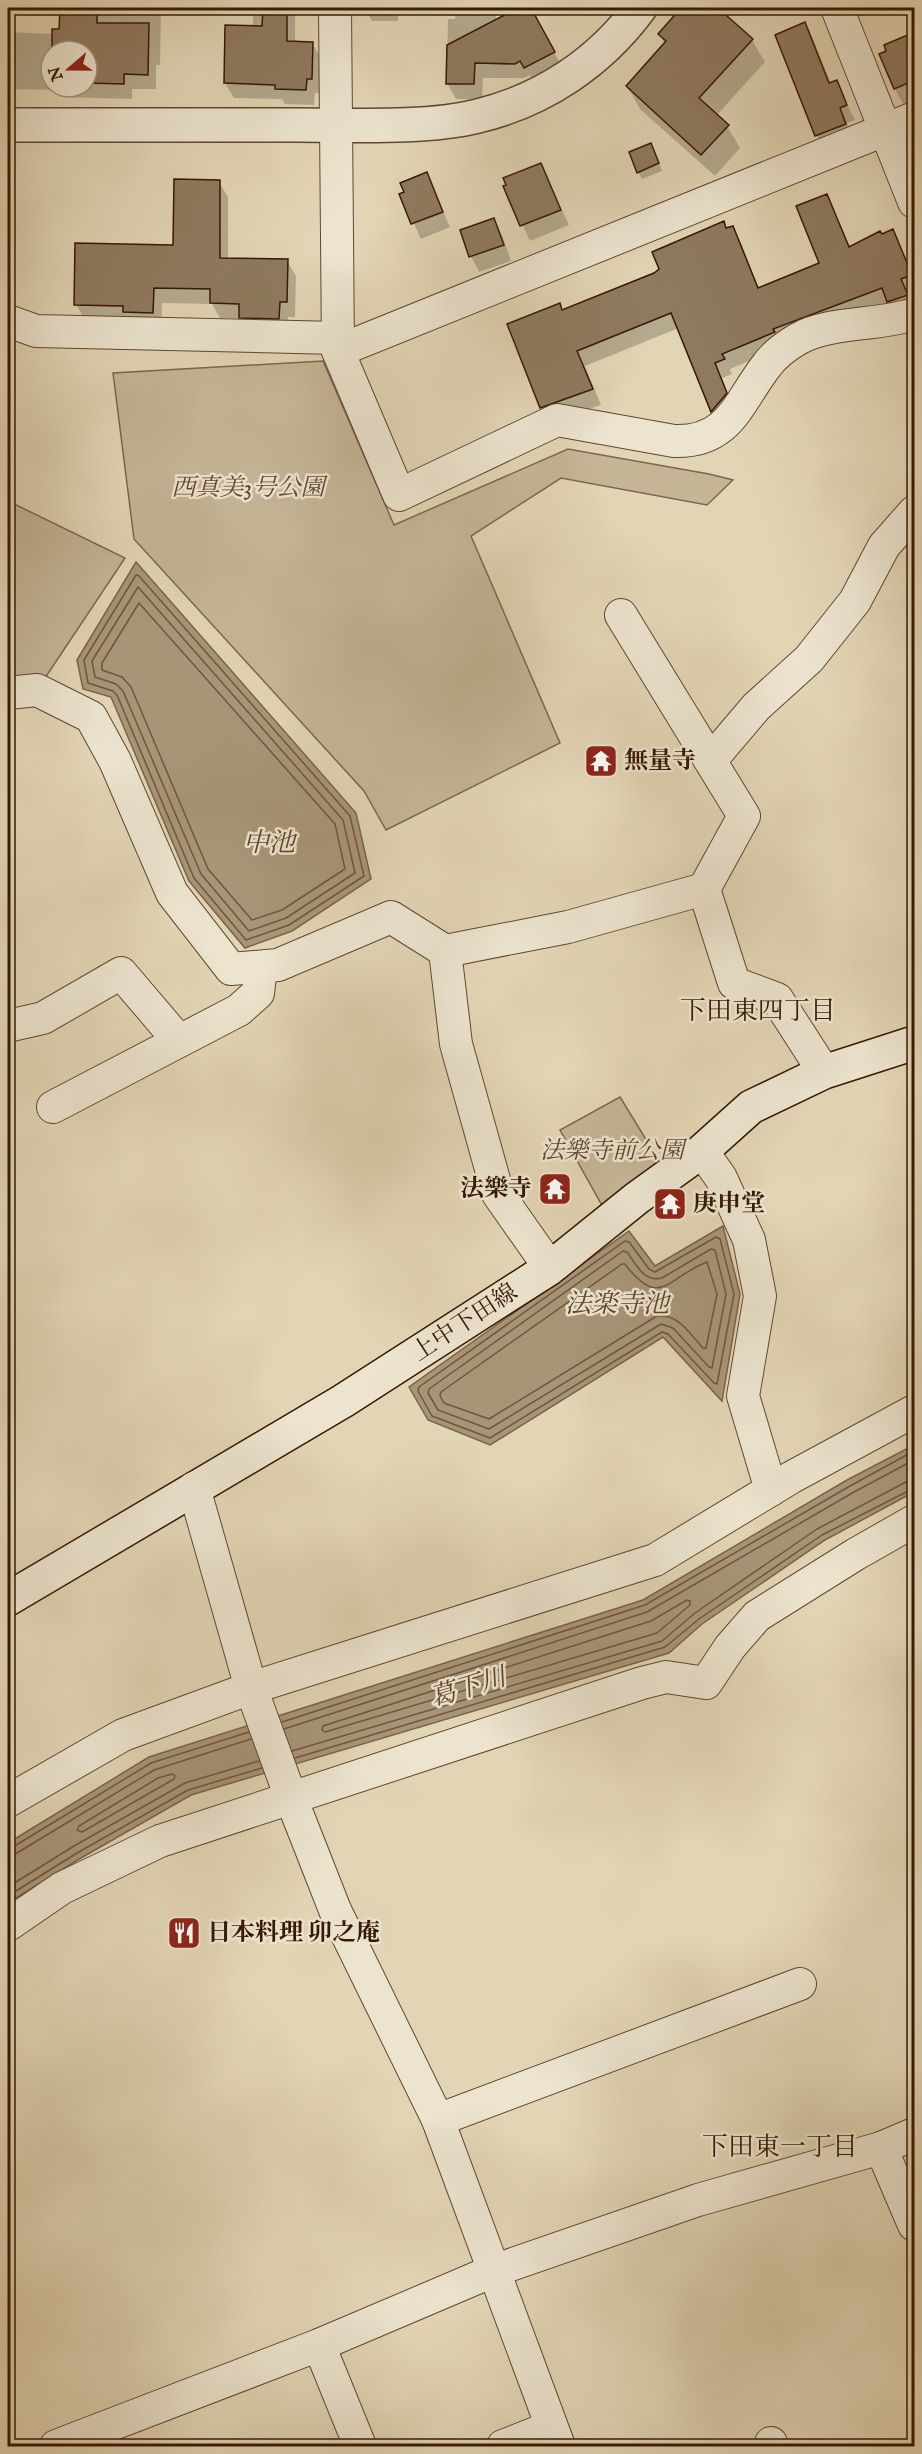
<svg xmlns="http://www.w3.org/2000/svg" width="922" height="2454" font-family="'IM FELL English','Noto Serif JP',serif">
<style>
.green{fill:#c5b597;stroke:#7e664d;stroke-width:1.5}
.water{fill:#a89578;stroke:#7a6349;stroke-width:1.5}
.shadow{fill:#0003;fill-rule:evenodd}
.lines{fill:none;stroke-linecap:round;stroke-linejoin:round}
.shore{stroke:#6f563e;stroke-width:1.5}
.building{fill:#8f7a60;stroke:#361803;stroke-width:1.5}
.minor-casing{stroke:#614730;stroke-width:34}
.tertiary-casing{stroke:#614730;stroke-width:36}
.secondary-casing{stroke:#361803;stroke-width:36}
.minor{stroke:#ece4cf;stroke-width:32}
.tertiary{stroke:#ece4cf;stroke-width:33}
.secondary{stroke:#ece4cf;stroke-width:33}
.labels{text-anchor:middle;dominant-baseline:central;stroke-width:5;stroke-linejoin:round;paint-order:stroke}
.park-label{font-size:24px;font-style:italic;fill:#61472f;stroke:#ece4cf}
.poi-label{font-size:24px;font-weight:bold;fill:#361803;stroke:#ece4cf;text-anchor:start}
.street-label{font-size:24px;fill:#361803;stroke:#ece4cf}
.water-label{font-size:26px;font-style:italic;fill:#5e442c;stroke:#ece4cf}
.neighbourhood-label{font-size:26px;fill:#361803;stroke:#ece4cf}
</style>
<rect width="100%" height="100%" fill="#e2d5b5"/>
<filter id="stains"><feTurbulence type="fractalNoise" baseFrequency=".00333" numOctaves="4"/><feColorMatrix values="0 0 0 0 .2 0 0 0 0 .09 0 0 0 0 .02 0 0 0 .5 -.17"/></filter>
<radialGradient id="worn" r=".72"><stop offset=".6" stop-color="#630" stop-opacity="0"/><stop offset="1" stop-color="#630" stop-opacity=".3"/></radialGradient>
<!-- green -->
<g class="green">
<polygon points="323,361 394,525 568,449 709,474 733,480 707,505 561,478 471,536 560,743 386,830 364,791 134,539 113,373"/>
<polygon points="8,501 125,558 37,690 8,690"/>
<polygon points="620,1097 661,1164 604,1209 560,1130"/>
</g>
<!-- water -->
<g class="water">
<polygon points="136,562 356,813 371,879 292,931 245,948 189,881 111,697 83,689 77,660"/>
<polygon points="723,1226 740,1294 722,1401 663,1337 490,1445 428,1420 409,1387 629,1231 655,1266"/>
<polygon points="914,1445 914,1492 825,1540 702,1624 669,1653 191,1795 81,1858 8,1903 8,1843 149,1757 643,1600 847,1480"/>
</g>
<!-- shadow -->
<g class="shadow">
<path d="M61,8H161L160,65H156V89H132V99L61,97L57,90L8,89V32L53,34L61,31ZM51,51H87V87H51Z"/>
<polygon points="253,8 295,8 295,43 312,43 321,58 320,93 315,93 314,105 285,104 282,99 234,98 225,83 253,27"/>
<polygon points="364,8 398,8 398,21 372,21"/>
<polygon points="456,8 496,8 496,21 521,8 530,8 562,67 534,82 530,75 524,78 483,78 482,99 456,99 447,83 448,19 455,19"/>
<polygon points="683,8 716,8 752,40 765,62 716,116 727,126 740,148 715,176 640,109 627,86 665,44 659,34"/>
<polygon points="909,8 914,8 914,22"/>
<polygon points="804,24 813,39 831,84 836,82 855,120 847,123 853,139 825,151 817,136 777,35"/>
<polygon points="914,34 914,112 908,102 903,104 895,89 881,55 888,52 886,45"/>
<polygon points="655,152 662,171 642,179 638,172"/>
<polygon points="540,165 569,225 530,241 505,187"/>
<polygon points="426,174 450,227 421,239 401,195"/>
<polygon points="219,182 228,197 228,260 287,261 296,276 295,317 288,317 287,333 249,332 241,318 220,318 212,304 162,303 161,328 84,319 76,304 175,246"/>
<polygon points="826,196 851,248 893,231 914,279 914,292 909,295 914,309 897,316 890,303 730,369 732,374 722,378 734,409 720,425 712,411 679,328 585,366 601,405 550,422 541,407 563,312 655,274 732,228 741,243 759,289 821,264"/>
<polygon points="494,220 502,235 511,261 479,272 471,256 462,231"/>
</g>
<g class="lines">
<!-- shore -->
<g class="shore">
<polygon points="136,575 139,576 350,816 364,876 289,925 246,940 194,878 117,695 113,691 88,683 84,660"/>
<polygon points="138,587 343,820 355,873 286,918 249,931 201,874 123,691 116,684 95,677 92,661"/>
<polygon points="139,603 335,824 345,869 282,910 252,920 208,869 131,687 122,677 102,670 102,663"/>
<polygon points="716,1237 720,1239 734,1294 717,1384 714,1383 668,1334 662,1332 490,1438 432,1416 418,1391 419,1387 625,1241 629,1242 649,1269 655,1272"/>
<path d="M711,1249L715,1250L726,1294L712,1368L709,1367L673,1328L661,1324L489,1429L438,1410L428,1393L429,1389L623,1251L627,1252C636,1264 644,1283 662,1278Z"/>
<path d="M707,1262L717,1294L706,1348H703C690,1334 678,1313 657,1316L489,1419L444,1403L440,1396L441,1392L622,1264H625C660,1311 669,1276 707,1262Z"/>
<polygon points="687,1600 690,1601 690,1605 657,1633 325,1732 322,1730 323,1726 651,1621"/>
<polyline points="282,1722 645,1605 850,1486 914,1451"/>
<polyline points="284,1729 647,1612 854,1492 914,1460"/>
<polyline points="292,1751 662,1641 695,1613 817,1529 906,1482 914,1480"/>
<polyline points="295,1758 665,1647 699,1619 822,1535 914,1488"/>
<polygon points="172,1774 175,1776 174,1779 82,1832 77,1830 79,1826 158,1778"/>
<polyline points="8,1848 13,1847 151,1763 249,1732"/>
<polyline points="8,1856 17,1853 154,1770 251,1739"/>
<polyline points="8,1887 74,1846 185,1783 259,1761"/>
<polyline points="8,1896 77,1853 188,1790 262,1768"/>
</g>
</g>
<!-- building -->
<g class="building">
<polygon points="60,8 97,8 97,23 149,23 148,75 124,74 124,84 87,83 87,51 52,51 52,29 59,29"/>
<polygon points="263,8 287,8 287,41 313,42 312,79 307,79 306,90 275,89 275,85 224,83 225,25 262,26"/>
<polygon points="518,8 531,8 555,52 524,68 520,61 515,64 475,63 474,84 446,84 447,45"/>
<polygon points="681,8 718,8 753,39 699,98 729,125 701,155 626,86 666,41 658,34"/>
<polygon points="805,22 829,83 837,80 847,105 840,108 846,124 815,136 775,35"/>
<polygon points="910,34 915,46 915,80 894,89 879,54 886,51 884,45"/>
<polygon points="651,143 659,163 637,173 629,152"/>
<polygon points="541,163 561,210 520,226 503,186 506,185 503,178"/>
<polygon points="427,172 443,212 411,224 399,194 404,192 400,183"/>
<polygon points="174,179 220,180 220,258 288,259 287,302 280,302 279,319 239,318 239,304 210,303 210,289 154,288 153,313 123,312 123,306 74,305 75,243 173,245"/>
<polygon points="827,194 849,247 880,231 882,234 893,229 912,275 901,279 908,295 887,302 882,288 773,329 775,332 722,354 725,359 715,363 727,393 711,412 671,313 577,351 593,389 540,408 507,324 560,303 562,310 654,273 659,269 652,252 724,221 726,228 733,226 758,288 819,263 796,206"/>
<polygon points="494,218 504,245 469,257 460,230"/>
</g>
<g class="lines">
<defs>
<g id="minor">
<path d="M335,8L338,351L399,495L557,420L674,441C730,443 738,402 767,365C775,354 786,346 798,339C829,321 879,326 914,314"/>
<polyline points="837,8 914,202"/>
<polyline points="8,321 36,331 337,338"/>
<polyline points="338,351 914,118"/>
<polyline points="8,693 37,690 91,717 115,761 172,893 231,969 278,965 391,917 445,951 456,1044 498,1194 550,1268"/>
<polyline points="711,760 756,707 809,659 855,601 884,546 914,512"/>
<polyline points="704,889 734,983 777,999 824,1072"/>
<polyline points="445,951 568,927 704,889 744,816 621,615"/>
<polyline points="8,1026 43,1018 121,973 179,1041"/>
<polyline points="53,1107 239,1010 258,993 261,967"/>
<polyline points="702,1151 721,1178 749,1240 760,1296 743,1396 771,1490"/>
<polyline points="194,1488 251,1688 291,1798 335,1910 438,2120 559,2446"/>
<polyline points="8,1801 123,1735 251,1688 655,1560 792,1477 914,1411"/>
<polyline points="8,1925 62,1888 160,1841 642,1683 666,1677 706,1683 730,1647 757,1616 856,1554 914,1521"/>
<polyline points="438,2120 800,1984"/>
<polyline points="881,2148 914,2225"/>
<polyline points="319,2345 360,2446"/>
<polyline points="771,2443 772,2446"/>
<polyline points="56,2446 319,2345 493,2271 698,2200 881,2148 914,2134"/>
<polyline points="503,2446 551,2427"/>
</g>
<path id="tertiary" d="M8,125C104,125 201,125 298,125C352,125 426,129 478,116C544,100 600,62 640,8"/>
<polyline id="secondary" points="8,1599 343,1401 550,1268 637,1198 702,1151 751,1107 824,1072 914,1043"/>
</defs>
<!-- minor casing -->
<use href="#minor" class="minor-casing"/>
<!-- tertiary casing -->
<use href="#tertiary" class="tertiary-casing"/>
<!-- secondary casing -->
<use href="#secondary" class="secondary-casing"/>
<!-- minor -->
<use href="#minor" class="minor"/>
<!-- tertiary -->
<use href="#tertiary" class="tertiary"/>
<!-- secondary -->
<use href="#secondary" class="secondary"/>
</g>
<!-- icons -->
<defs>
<symbol id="temple-square" viewBox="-11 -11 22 22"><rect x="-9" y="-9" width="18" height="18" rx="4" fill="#8f2418" stroke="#ece4cf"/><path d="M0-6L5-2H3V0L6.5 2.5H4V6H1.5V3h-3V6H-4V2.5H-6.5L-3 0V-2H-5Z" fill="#fff"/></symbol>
<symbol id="restaurant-square" viewBox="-11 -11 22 22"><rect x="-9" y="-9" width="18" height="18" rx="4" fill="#8f2418" stroke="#ece4cf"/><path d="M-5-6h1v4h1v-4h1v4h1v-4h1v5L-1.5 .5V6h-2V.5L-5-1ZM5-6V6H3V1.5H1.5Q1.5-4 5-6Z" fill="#fff"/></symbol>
</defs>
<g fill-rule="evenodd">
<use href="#temple-square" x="582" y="742" width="38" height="38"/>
<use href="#temple-square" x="536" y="1170" width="38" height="38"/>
<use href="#temple-square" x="651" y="1185" width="38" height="38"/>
<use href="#restaurant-square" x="165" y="1914" width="38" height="38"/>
</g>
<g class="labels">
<!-- park labels -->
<g class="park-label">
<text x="248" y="488">西真美3号公園</text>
<text x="612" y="1151">法樂寺前公園</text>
</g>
<!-- poi labels -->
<g class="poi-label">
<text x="624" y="761">無量寺</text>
<text x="532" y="1189" text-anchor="end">法樂寺</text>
<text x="693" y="1204">庚申堂</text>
<text x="207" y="1933">日本料理 卯之庵</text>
</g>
<!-- street labels -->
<g class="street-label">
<text transform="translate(465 1323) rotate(-33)">上中下田線</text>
</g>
<!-- water labels -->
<g class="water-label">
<text x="269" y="843">中池</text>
<text x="617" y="1304">法楽寺池</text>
<text transform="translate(468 1688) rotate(-17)">葛下川</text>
</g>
<!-- neighbourhood labels -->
<g class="neighbourhood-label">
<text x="758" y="1011">下田東四丁目</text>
<text x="780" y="2147">下田東一丁目</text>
</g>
</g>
<!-- margin -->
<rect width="922" height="2454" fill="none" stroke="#e2d5b5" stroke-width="30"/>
<rect x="9" y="9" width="904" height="2436" fill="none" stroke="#361803" stroke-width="3"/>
<rect x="15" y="15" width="892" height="2424" fill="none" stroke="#361803" stroke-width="1.5"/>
<!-- north arrow -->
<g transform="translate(69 69) rotate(250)"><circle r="28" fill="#ece4cf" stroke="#a3927d" stroke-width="1.5"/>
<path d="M0-4.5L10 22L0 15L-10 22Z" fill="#8f2418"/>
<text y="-9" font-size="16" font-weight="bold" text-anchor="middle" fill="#361803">N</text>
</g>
<rect width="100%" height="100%" filter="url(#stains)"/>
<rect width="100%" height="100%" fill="url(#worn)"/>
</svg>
